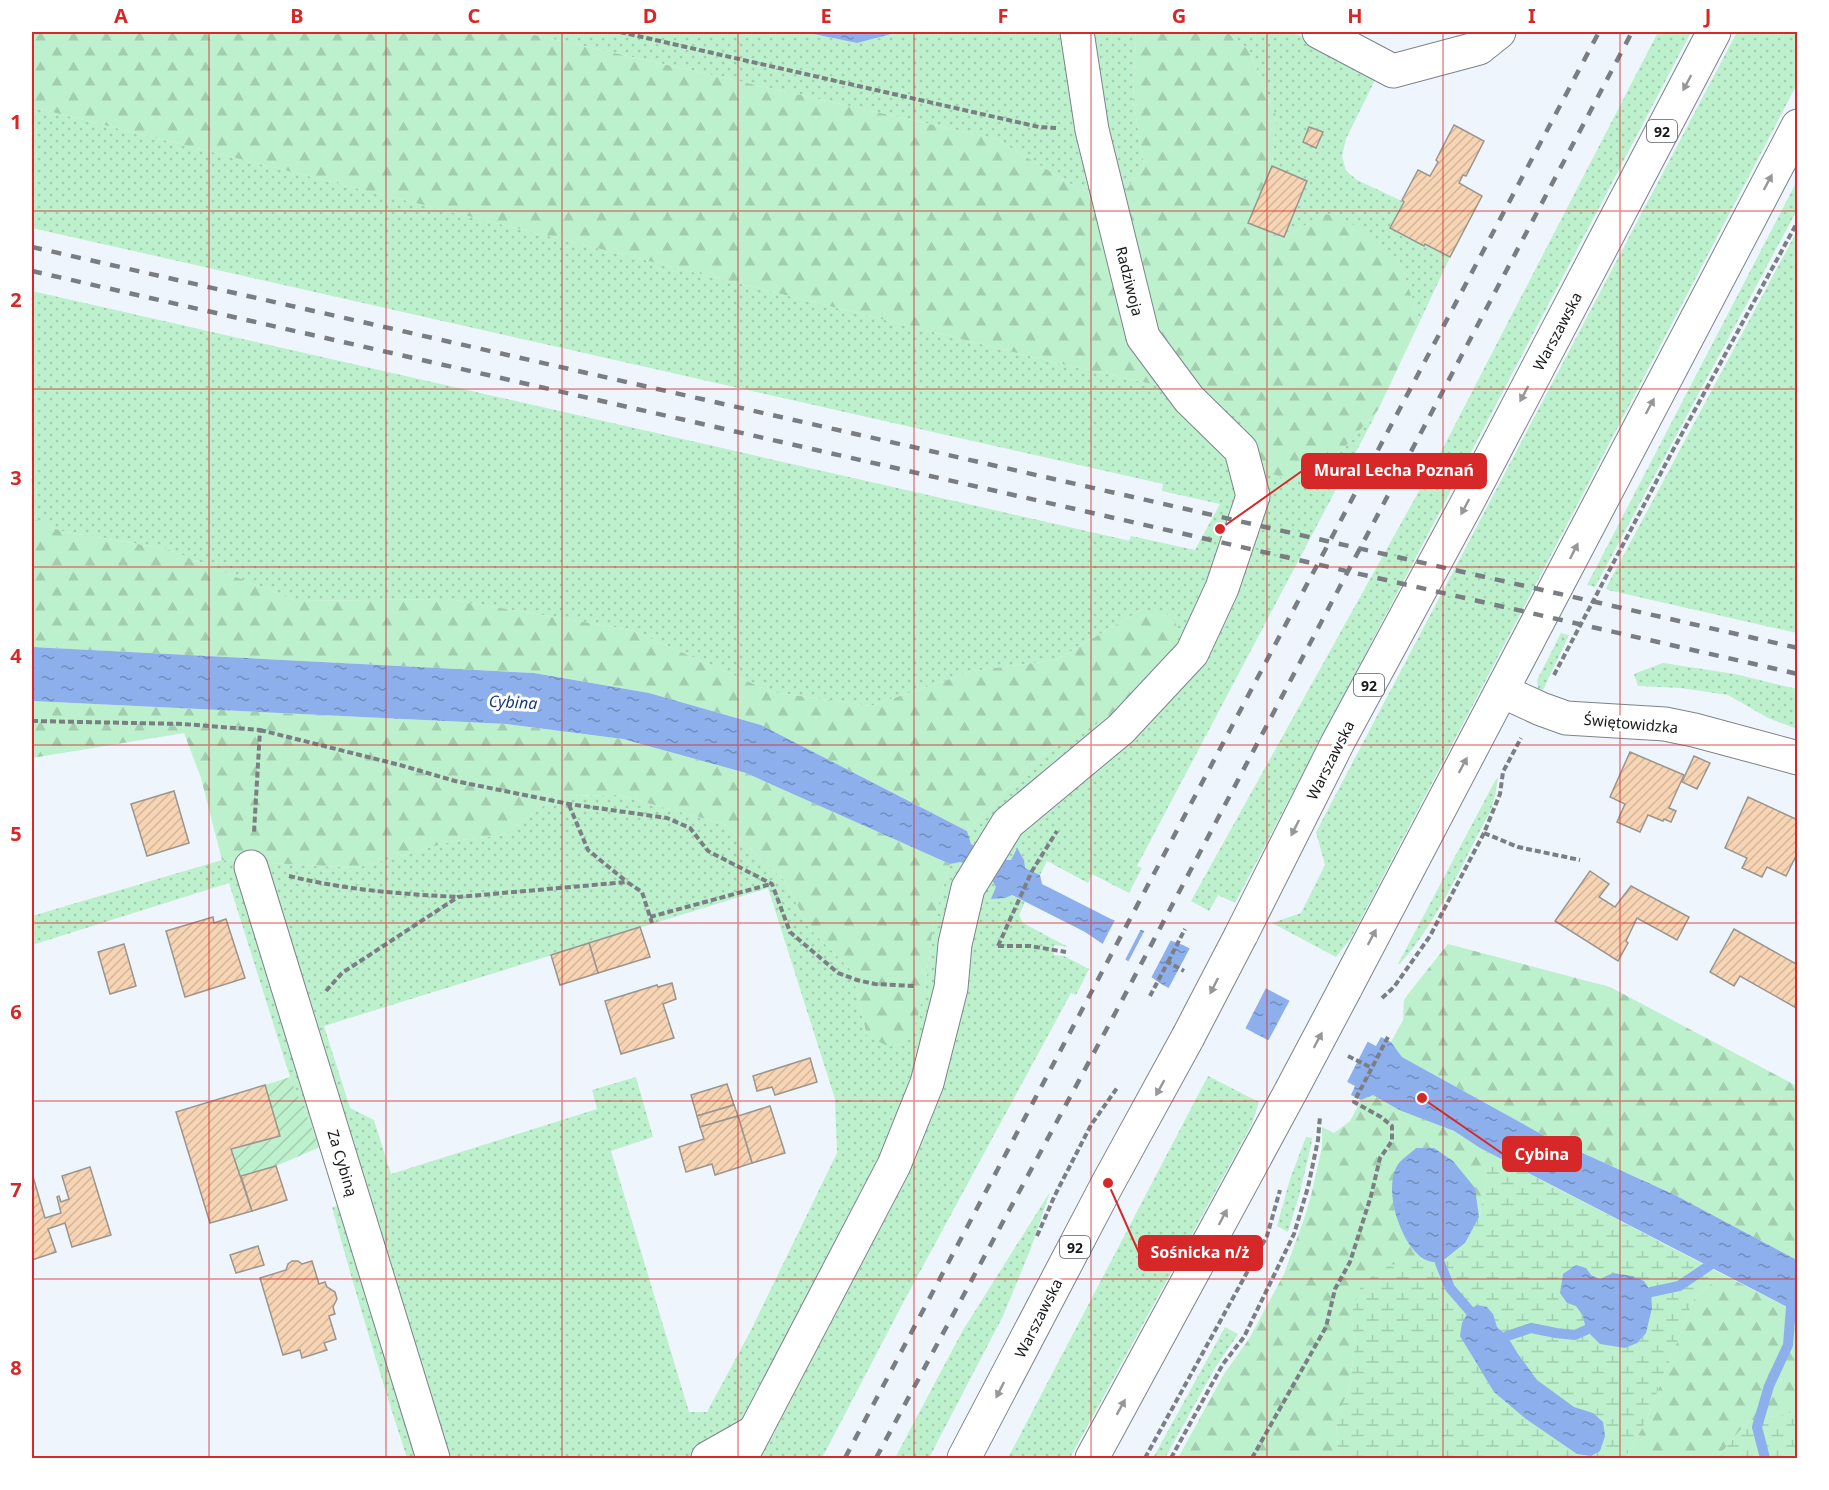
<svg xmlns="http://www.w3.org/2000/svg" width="1829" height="1490" font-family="'Noto Sans',sans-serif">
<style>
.grass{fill:url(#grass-dots);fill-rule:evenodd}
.forest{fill:url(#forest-firs)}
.wetland{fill:url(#wetland-marsh)}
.garden{fill:url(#garden-furrows)}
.water{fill:url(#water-ripples)}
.pier{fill:#eff5fc}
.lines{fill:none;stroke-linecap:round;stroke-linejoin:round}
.stream{stroke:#8dafeb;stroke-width:10}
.building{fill:url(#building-hatch);stroke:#9b958e;stroke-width:1.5}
.minor-casing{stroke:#7e838a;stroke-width:35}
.major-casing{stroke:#7e838a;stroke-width:35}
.path{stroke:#7b7f84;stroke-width:4;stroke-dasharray:6 3;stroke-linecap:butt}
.minor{stroke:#fff;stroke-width:33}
.major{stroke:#fff;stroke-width:33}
.rail{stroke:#7a7e82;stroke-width:4.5;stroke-dasharray:10 10;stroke-linecap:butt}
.major-bridge-casing{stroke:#7e838a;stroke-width:35;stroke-linecap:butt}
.major-bridge{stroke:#fff;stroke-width:33}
.oneway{fill:#969798}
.grid{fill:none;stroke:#d62828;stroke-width:1.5;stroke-opacity:0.55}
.labels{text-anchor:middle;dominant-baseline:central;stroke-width:6;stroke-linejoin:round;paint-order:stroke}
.shield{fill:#fff;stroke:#5c5d5f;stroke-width:1.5}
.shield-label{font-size:14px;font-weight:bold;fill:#16181a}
.street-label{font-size:15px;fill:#16181a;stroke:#fff}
.water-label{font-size:16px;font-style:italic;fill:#14397f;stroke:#fff}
.leader{fill:none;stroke:#d62828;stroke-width:2}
.callout-dot{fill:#d62828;stroke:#fff;stroke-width:2}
.callout{fill:#d62828;stroke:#d62828;stroke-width:2}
.callout-label{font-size:16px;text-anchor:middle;font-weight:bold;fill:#fff}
.neatline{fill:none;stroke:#d62828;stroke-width:2}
.grid-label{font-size:20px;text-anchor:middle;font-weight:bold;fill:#d62828}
</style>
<defs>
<pattern id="grass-dots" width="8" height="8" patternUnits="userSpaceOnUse" patternTransform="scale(1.5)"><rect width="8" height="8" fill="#bdf0cd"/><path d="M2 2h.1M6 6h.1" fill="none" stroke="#a2cdaf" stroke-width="1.8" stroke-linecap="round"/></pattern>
<pattern id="forest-firs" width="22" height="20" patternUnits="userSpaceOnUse" patternTransform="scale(1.5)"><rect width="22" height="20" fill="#bdf0cd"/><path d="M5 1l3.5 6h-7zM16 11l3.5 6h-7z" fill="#a2cdaf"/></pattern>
<pattern id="wetland-marsh" width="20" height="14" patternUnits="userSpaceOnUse" patternTransform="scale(1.5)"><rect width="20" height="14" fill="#bdf0cd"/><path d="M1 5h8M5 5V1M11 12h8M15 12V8" fill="none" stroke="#a2cdaf"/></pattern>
<pattern id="garden-furrows" width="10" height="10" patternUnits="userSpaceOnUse" patternTransform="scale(1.5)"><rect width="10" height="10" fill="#bdf0cd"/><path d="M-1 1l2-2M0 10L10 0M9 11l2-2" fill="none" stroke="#a2cdaf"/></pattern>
<pattern id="water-ripples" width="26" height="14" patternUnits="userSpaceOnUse" patternTransform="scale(1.5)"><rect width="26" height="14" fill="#8dafeb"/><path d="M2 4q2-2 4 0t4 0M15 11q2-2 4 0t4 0" fill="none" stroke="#728dbe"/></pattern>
<pattern id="building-hatch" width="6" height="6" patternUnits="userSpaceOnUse" patternTransform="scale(1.5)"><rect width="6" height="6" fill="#f7d5b4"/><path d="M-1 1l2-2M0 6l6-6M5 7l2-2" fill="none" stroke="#d3b69a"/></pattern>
</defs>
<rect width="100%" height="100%" fill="#eff5fc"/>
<!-- grass -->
<g class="grass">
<polygon points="521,32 804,32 857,43 899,32 1141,32 1136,38 1133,99 1144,166 1122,195 1081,190 996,139"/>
<polygon points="1227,32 1293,32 1377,76 1346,139 1342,156 1346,171 1357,180 1404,202 1391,228 1424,246 1425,244 1450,257 1420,321 1399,260 1326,214 1284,237 1307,181 1272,166 1276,116 1249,50"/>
<polygon points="1658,32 1691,32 1235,903 1218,895 1209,911 1191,901 1444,446"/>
<polygon points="1737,32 1797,32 1798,82 1796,86 1351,938 1336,957 1272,923 1301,913 1325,865 1316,832"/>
<path d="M32,107L1057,363L1206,396L1240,419L1262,469L1321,473L1378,410L1137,866L1142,868L1129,893L1092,874L1088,883L1047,861L1040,875L1025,868L1016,849L1011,860L1005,898L1011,895L1025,902L1019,915L1023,923L1068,947L1054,945V955L1064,956L1089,969L1076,995L1071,993L904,1301L822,1458H407C380,1375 355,1292 332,1207L337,1206L320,1147L290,1077L229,883L32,945V916L222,860L356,868L453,841L503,835L557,796L618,795L724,824L785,881L809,928L852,971L867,1036L924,994L934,919L950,864L961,862L970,844L967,831L1035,760L1115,713L1143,609L1056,660L973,671L871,706L772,692L631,630L448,599L296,601L167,549L61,531L32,518V291L1126,540L1129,541L1131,536L1195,550L1220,504L1162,491L1163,484L32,228ZM768,888L835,1099L837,1153L750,1332L707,1412H689L611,1151L653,1137L636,1077L592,1090L597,1109L391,1174L374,1120L350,1108L324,1026Z"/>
<polygon points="1797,181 1797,210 1595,587 1587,585"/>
<polygon points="1797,231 1797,633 1608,590 1606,588"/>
<polygon points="1561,633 1569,635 1543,690 1538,689 1537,680"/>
<polygon points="1663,663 1735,674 1797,689 1797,729 1768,718 1728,695 1681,688 1638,686 1634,674"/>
<path d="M1498,778L1495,796L1490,812C1462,863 1439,920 1400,964H1398L1496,779Z"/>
<polygon points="1208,1076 1259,1102 1252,1124 1070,1458 1008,1458"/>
<polygon points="1306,1137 1312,1138 1311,1146 1300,1192 1288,1232 1277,1226 1290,1179"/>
<polygon points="1050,1192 1031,1248 1003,1316 929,1458 895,1458 963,1330"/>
<polygon points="1225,1327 1238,1334 1215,1368 1165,1458 1153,1458"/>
</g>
<!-- forest -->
<g class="forest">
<polygon points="32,32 521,32 996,139 1081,190 1122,195 1144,166 1133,99 1136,37 1141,32 1227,32 1249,50 1276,116 1272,166 1249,223 1284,237 1326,214 1357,226 1399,260 1420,321 1378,410 1321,473 1289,481 1262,469 1240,419 1206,396 1057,363 32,107"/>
<polygon points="32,518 61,531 167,549 296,601 448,599 631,630 772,692 871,706 973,671 1056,660 1143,609 1171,615 1180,632 1170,661 1115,713 1035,760 967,831 761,725 649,693 534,673 32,647"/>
<polygon points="32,701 507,724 623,739 746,773 950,864 934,919 924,994 913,1032 890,1047 867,1036 852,971 809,928 785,881 724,824 618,795 557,796 503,835 453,841 356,868 222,860 201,778 184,733 32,758"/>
<polygon points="1448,944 1610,987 1797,1086 1797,1260 1675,1195 1543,1135 1402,1057 1391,1042 1403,1020 1404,1000 1408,994"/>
<polygon points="1373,1095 1399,1110 1454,1131 1480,1148 1487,1177 1479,1217 1465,1243 1351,1315 1355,1345 1349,1389 1336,1420 1338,1456 1340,1458 1178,1458 1224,1374 1249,1339 1284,1274 1305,1216 1311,1196 1322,1147 1322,1127 1334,1133 1350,1121 1361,1100"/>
<polygon points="1722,1274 1797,1312 1797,1412 1748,1421 1717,1458 1625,1458 1645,1423 1694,1299"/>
</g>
<!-- wetland -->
<g class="wetland">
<polygon points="1480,1148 1722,1274 1694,1299 1645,1423 1625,1458 1340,1458 1338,1456 1336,1420 1349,1389 1355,1345 1351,1315 1362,1283 1390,1265 1425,1259 1440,1263 1465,1243 1479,1217 1487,1177"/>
<polygon points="1797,1412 1797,1458 1717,1458 1748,1421"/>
</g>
<!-- garden -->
<polygon class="garden" points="290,1077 320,1147 276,1166 239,1177 231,1149 280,1136 265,1085"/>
<!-- water -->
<g class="water">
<polygon points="804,32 899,32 857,43"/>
<polygon points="32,647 534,673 649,693 761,725 967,831 971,844 1000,860 1011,860 1017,848 1024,860 1025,868 1040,875 1042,884 1111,919 1183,945 1376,1046 1381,1037 1391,1042 1402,1057 1543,1135 1675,1195 1797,1260 1797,1312 1480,1148 1454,1131 1399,1110 1373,1095 1361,1100 1351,1095 1355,1086 1163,985 1085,932 1012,895 1005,898 991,899 996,887 991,878 961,862 950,864 746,773 623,739 507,724 32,701"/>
<path d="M1416,1148H1434L1453,1161L1475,1188L1479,1217L1465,1243L1440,1263C1436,1262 1430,1262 1426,1260C1401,1248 1381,1186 1399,1163C1403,1158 1411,1153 1416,1148Z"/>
<polygon points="1576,1265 1586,1268 1591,1275 1600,1279 1613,1273 1632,1276 1644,1281 1651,1292 1652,1308 1646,1333 1637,1343 1625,1348 1600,1344 1586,1330 1583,1316 1576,1306 1567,1303 1560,1293 1563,1274"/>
<polygon points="1477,1305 1487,1307 1493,1314 1497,1327 1507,1336 1518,1354 1537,1380 1574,1407 1593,1413 1603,1422 1605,1436 1600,1451 1591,1456 1577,1454 1526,1419 1494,1392 1460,1336 1462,1323 1469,1310"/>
</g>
<!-- pier -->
<g class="pier">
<polygon points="1116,918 1142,927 1124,962 1101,947"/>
<polygon points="1146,928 1172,938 1150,980 1127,964"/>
<polygon points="1191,946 1267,986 1244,1031 1167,991"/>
<polygon points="1291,998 1369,1039 1346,1084 1267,1043"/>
</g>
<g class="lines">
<!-- stream -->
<g class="stream">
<polyline points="1440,1263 1450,1288 1469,1310"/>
<polyline points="1651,1292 1679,1286 1719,1259"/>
<polyline points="1507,1336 1531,1328 1556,1333 1575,1335 1586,1330"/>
<polyline points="1765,1458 1757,1427 1769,1386 1788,1345 1792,1295"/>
</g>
</g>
<!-- building -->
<g class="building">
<polygon points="1454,125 1484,141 1466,176 1463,175 1459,183 1482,196 1450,257 1425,244 1424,246 1390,228 1404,202 1402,200 1418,170 1430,176 1438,162 1436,160"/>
<polygon points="1309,127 1323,132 1316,148 1303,142"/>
<polygon points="1272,166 1307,181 1284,237 1248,223"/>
<polygon points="1630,752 1684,775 1669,808 1676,811 1671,822 1664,819 1663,821 1648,815 1640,832 1617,822 1625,804 1610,797"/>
<polygon points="1694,756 1710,763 1697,789 1682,782"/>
<polygon points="174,791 189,843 147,856 131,804"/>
<polygon points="1748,797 1798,820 1798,852 1786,876 1767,867 1762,877 1742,868 1747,858 1725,848"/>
<polygon points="1590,871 1609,884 1599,897 1615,907 1631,886 1689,917 1677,940 1637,918 1626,941 1628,943 1618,961 1555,921"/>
<polygon points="213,917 214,923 226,919 245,978 185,997 166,931"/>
<polygon points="640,927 650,957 598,973 589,943"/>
<polygon points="1734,929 1798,965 1798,1009 1740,976 1734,986 1710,972"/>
<polygon points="589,943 598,973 560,985 551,955"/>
<polygon points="124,944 136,986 110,994 98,952"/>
<polygon points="672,983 676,999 663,1004 674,1038 621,1054 605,1001 657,985 658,987"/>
<polygon points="810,1058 817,1082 775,1095 772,1087 757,1091 753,1076"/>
<polygon points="727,1084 734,1105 697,1116 691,1095"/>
<polygon points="265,1085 280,1136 231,1149 252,1211 210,1223 176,1112"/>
<polygon points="734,1105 738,1116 700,1127 697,1116"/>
<polygon points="770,1106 785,1153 752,1163 738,1116"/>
<polygon points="738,1116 752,1163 715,1175 712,1164 686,1172 679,1147 704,1139 700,1127"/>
<polygon points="276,1166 287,1200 252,1211 241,1176"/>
<polygon points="90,1167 111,1235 72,1247 65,1223 48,1229 56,1252 32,1260 32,1173 45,1218 61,1213 57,1197 59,1196 61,1202 69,1199 62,1176"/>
<polygon points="258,1246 264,1265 236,1273 230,1255"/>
<polygon points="292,1261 298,1261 302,1264 312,1261 319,1284 325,1282 327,1287 335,1292 337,1299 333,1307 335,1314 329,1316 336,1339 324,1343 327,1350 302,1358 300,1350 283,1355 260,1278 286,1270 288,1264"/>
</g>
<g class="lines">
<defs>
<g id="minor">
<polyline points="1319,32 1393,71 1479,48 1499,32"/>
<polyline points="1502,691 1541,709 1566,718 1665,724 1694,730 1798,758"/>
<polyline points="251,867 433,1458"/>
<polyline points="708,1458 754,1432"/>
<polyline points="741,1458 894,1165 927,1083 951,988 955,944 968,888 1008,823 1121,729 1192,653 1222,588 1253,496 1241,450 1189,399 1143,337 1092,130 1077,32"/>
</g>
<g id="major">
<polyline points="1241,935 1338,742 1466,505 1714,32"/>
<polyline points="1345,989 1798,126"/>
<polyline points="964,1458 1108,1183 1188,1037"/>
<polyline points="1092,1458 1291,1091"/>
</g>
</defs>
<!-- minor casing -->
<use href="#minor" class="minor-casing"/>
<!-- major casing -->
<use href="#major" class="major-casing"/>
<!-- path -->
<g class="path">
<polyline points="620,32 1039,127 1056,128"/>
<polyline points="1554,675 1673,450 1798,221"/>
<polyline points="32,721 183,724 260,730 254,832"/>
<polyline points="260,730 400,765 455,781 569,804 667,818 690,828 708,851 772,884 790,932 838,973 857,980 875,984 915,986"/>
<polyline points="569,805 588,850 627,882"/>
<polyline points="1484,833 1518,847 1580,860"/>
<path d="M289,876C346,890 400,894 458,897"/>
<polyline points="650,917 771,884"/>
<polyline points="998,946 1032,871 1057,831"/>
<polyline points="998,946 1030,946 1066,952"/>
<polyline points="1168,962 1185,929"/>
<polyline points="326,991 342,973 458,897 627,882 642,892 652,923"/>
<polyline points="1150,996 1168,962 1184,971"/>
<polyline points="1382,998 1394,987 1430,936 1484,833 1500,794 1503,772 1521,738"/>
<polyline points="1348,1056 1372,1068"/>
<polyline points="1037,1236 1055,1195 1091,1125 1117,1088"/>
<polyline points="1145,1458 1267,1236 1280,1190"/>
<polyline points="1171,1458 1223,1364 1244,1337 1294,1234 1308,1187 1318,1140 1320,1116"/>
<polyline points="1252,1458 1326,1327 1335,1289 1350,1262 1371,1196 1380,1158 1392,1141 1392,1126 1381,1117 1354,1102 1389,1035"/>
</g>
<!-- minor -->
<use href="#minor" class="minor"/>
<!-- major -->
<use href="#major" class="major"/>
<!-- rail -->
<g class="rail">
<polyline points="32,247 1798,648"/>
<polyline points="32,271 1798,674"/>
<polyline points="845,1458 1599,32"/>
<polyline points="876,1458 1119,1006 1632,32"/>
</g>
<defs>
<g id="major-bridge">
<polyline points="1188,1037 1241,935"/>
<polyline points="1291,1091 1345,989"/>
</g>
</defs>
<!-- major-bridge casing -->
<use href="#major-bridge" class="major-bridge-casing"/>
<!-- major-bridge -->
<use href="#major-bridge" class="major-bridge"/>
</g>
<!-- one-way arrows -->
<defs><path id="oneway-solid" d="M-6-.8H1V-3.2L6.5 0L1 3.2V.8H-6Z" transform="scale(1.5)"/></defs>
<g class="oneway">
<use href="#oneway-solid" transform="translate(1687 83) rotate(118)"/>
<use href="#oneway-solid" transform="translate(1768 182) rotate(-62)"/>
<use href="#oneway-solid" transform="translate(1524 394) rotate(118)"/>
<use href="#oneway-solid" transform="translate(1650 406) rotate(-62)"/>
<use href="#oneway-solid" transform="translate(1465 507) rotate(118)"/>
<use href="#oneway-solid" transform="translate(1574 551) rotate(-63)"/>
<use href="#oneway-solid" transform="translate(1463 765) rotate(-62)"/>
<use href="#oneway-solid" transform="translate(1295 828) rotate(117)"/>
<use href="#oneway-solid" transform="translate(1372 937) rotate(-62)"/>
<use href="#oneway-solid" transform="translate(1214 986) rotate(117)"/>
<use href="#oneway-solid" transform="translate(1318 1040) rotate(-62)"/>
<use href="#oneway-solid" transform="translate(1160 1088) rotate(119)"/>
<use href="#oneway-solid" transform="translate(1223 1217) rotate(-62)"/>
<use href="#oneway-solid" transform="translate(1000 1390) rotate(117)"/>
<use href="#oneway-solid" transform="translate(1121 1407) rotate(-61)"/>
</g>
<!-- grid -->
<path class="grid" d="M209,32V1458M386,32V1458M562,32V1458M738,32V1458M914,32V1458M1091,32V1458M1267,32V1458M1443,32V1458M1620,32V1458M32,211H1798M32,389H1798M32,567H1798M32,745H1798M32,923H1798M32,1101H1798M32,1279H1798"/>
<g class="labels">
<!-- shield labels -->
<g class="shield">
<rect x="1647" y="120" width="30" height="22" rx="4.5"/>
<rect x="1354" y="674" width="30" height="22" rx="4.5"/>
<rect x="1060" y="1236" width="30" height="22" rx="4.5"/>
</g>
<g class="shield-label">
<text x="1662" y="131">92</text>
<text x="1369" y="685">92</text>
<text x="1075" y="1247">92</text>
</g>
<!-- street labels -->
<g class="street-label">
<text transform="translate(1130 281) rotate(76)">Radziwoja</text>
<text transform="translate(1557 331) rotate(-62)">Warszawska</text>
<text transform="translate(1631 723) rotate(5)">Świętowidzka</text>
<text transform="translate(1330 760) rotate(-63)">Warszawska</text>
<text transform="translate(343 1163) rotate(73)">Za Cybiną</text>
<text transform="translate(1038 1318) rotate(-63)">Warszawska</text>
</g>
<!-- water labels -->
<g class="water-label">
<text transform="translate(513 702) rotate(3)">Cybina</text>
</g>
</g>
<!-- callouts -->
<path class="leader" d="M1220 529L1302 471M1422 1098L1503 1154M1108 1183L1139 1253"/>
<g class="callout-dot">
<circle cx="1220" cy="529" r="6"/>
<circle cx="1422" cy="1098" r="6"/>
<circle cx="1108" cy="1183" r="6"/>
</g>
<g class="callout">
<rect x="1302" y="454" width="184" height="34" rx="6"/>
<rect x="1503" y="1137" width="78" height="34" rx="6"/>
<rect x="1139" y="1236" width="123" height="34" rx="6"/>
</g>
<g class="callout-label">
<text x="1394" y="476">Mural Lecha Poznań</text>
<text x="1542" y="1160">Cybina</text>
<text x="1200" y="1258">Sośnicka n/ż</text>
</g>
<!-- border -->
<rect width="1829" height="1490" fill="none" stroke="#ffffff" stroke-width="66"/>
<rect x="33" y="33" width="1763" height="1424" class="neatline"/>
<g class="grid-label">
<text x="121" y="23">A</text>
<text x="297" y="23">B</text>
<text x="474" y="23">C</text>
<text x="650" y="23">D</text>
<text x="826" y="23">E</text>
<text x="1003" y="23">F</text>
<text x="1179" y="23">G</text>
<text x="1355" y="23">H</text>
<text x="1532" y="23">I</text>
<text x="1708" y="23">J</text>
<text x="16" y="129">1</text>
<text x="16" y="307">2</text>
<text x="16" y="485">3</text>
<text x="16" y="663">4</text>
<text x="16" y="841">5</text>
<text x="16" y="1019">6</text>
<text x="16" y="1197">7</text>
<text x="16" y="1375">8</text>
</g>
</svg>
